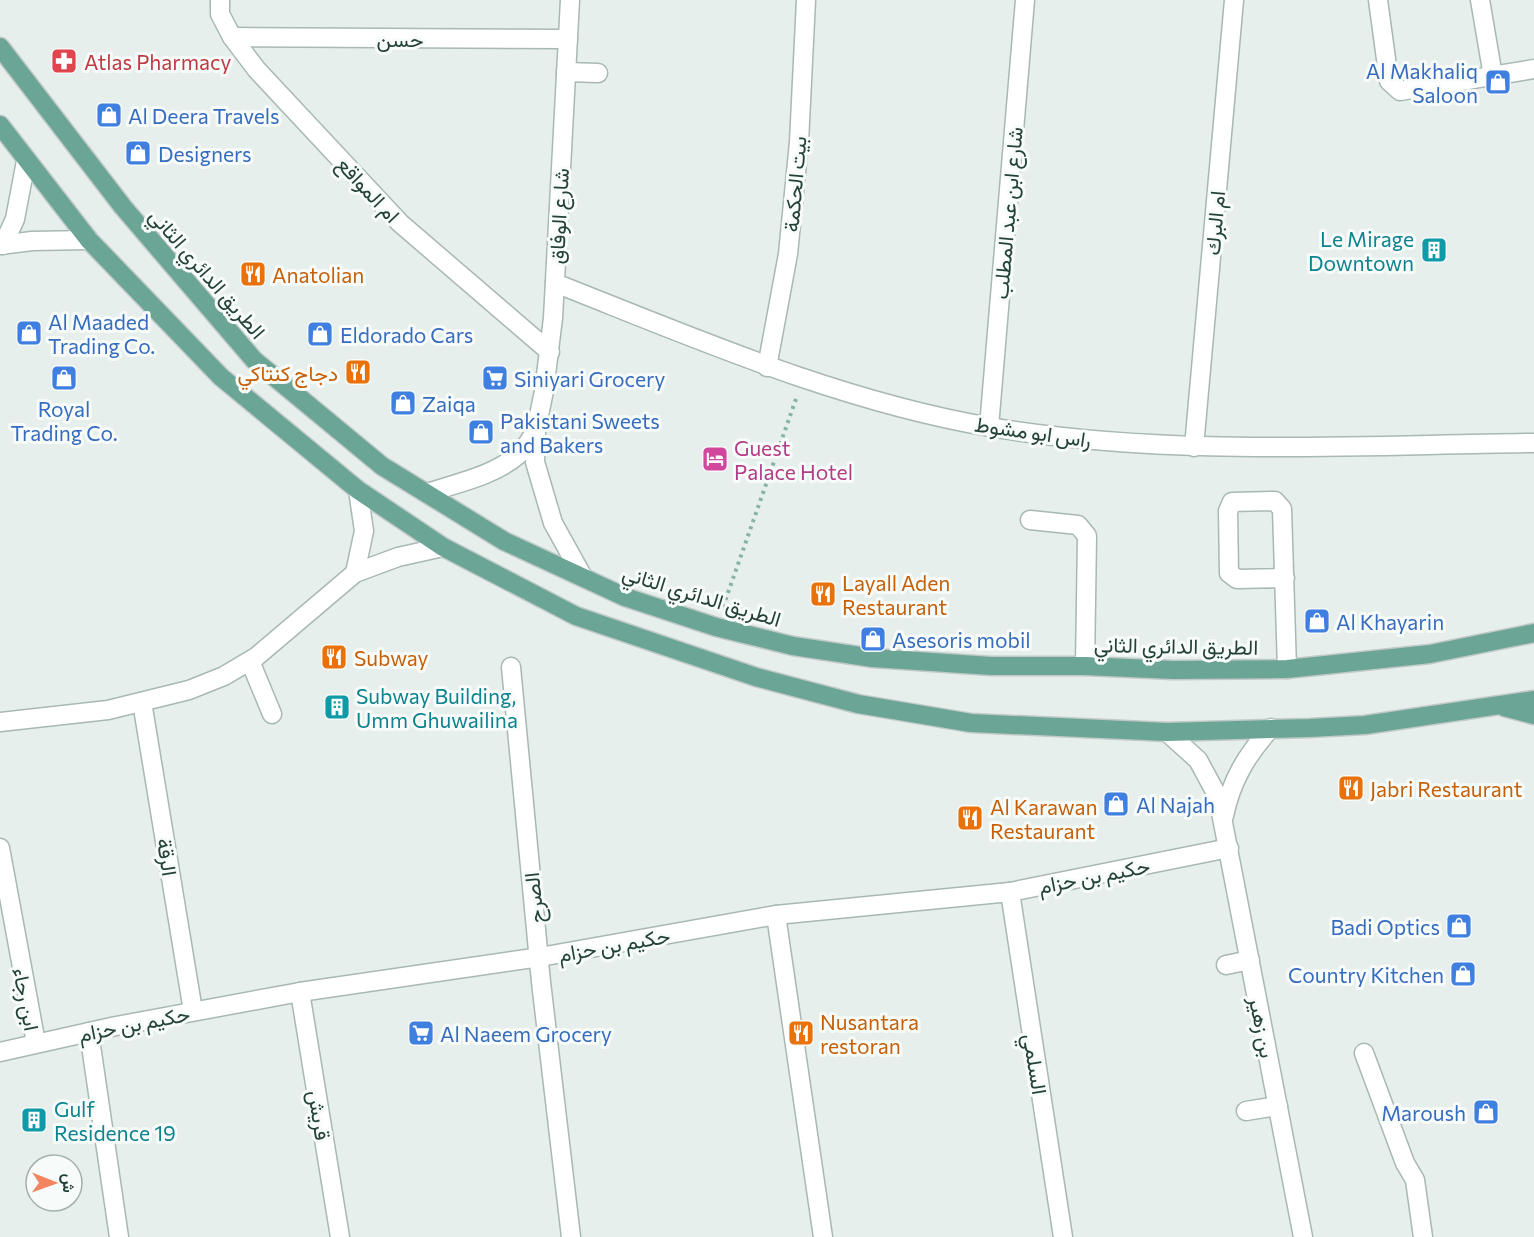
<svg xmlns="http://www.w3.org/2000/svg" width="1534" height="1237" font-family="Commissioner,Vazirmatn,sans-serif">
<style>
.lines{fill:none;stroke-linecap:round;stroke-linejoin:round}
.minor-casing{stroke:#a8b8b2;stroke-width:21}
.major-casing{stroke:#c2cac8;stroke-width:21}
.path{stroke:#86b3a5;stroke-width:4;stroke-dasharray:3 4.5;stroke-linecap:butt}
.minor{stroke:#fff;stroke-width:18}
.major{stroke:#6aa596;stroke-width:18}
.labels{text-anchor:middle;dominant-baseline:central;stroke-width:6;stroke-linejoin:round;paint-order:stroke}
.street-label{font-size:21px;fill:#24423a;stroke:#f7fbf9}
.health-label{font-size:21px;fill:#be3a42;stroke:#f7fbf9;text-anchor:start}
.shop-label{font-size:21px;fill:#366cbe;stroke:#f7fbf9;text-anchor:start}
.culture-label{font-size:21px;fill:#0d838f;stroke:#f7fbf9;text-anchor:start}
.food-label{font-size:21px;fill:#c56008;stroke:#f7fbf9;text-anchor:start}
.hotel-label{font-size:21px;fill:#b23c85;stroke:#f7fbf9;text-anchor:start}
</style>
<rect width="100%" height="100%" fill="#e6efeb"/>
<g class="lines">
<defs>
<g id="minor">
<polyline points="220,0 220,14 232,37 257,70 400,223 550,352"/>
<polyline points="570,0 553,318 544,391 536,430 535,462 553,523 583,577"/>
<polyline points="1378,0 1389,81 1400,91 1534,69"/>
<polyline points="1480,0 1493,76"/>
<polyline points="232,37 568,39"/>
<polyline points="566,72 598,73"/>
<polyline points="0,245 32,241 89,240"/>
<polyline points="3,245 15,219 26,161"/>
<path d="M555,283C697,339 839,401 990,427C1169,457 1353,445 1534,443"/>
<polyline points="767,367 788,254 799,142 806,0"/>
<polyline points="989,427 1025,0"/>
<polyline points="1194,447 1234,0"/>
<path d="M427,493C457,483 494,476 519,454C526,448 531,438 536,430"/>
<polyline points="1030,520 1078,525 1087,536 1085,666"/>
<polyline points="355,573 364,531 358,490"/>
<polyline points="1285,578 1237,579 1229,573 1228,511 1232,502 1275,501 1282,509 1287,669"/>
<polyline points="250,661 272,714"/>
<polyline points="511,667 541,982 571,1237"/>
<polyline points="142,702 193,1011"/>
<polyline points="0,722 108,710 189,690 224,676 256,657 355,573 398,557 443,547"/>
<polyline points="1167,732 1198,760 1218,797 1303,1237"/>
<path d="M1224,816C1231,781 1247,754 1271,728"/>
<polyline points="0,848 36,1043"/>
<polyline points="1010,892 1063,1237"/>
<polyline points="776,915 823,1237"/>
<polyline points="1226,965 1250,960"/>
<polyline points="300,992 340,1237"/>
<polyline points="89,1032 119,1237"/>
<polyline points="0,1052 116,1026 300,992 540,957 776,915 1010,892 1229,848"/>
<polyline points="1364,1053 1405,1163 1415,1180 1423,1237"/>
<polyline points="1246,1111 1278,1106"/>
</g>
<g id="major">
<polyline points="0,47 123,207 254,360 382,466 504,541 625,597 716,627 793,646 873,658 991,666 1085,666 1173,670 1287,669 1430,654 1534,633"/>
<polyline points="0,125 89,240 221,377 358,490 443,547 576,616 756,677 858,704 971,723 1167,732 1310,728 1365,725 1534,700"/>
<polyline points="1504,707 1534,715"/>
</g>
</defs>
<!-- minor casing -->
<use href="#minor" class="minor-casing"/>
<!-- major casing -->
<use href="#major" class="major-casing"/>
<!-- path -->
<polyline class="path" points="723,607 796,399"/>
<!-- minor -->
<use href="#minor" class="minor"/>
<!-- major -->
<use href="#major" class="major"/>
</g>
<!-- icons -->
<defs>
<symbol id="pharmacy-square" viewBox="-11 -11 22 22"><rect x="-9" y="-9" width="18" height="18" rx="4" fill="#e0444e" stroke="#f7fbf9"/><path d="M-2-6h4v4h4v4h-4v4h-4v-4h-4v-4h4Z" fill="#fff"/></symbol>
<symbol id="shop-square" viewBox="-11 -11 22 22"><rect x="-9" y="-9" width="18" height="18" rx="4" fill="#3f7fe0" stroke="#f7fbf9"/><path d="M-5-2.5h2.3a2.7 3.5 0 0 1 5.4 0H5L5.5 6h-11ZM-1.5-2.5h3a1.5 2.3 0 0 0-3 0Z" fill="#fff"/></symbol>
<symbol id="building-square" viewBox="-11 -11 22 22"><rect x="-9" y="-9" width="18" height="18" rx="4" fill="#0f9aa8" stroke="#f7fbf9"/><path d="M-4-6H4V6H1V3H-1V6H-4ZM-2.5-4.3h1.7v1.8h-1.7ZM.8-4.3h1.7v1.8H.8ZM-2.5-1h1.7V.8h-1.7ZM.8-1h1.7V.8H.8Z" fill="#fff"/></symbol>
<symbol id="restaurant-square" viewBox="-11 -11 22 22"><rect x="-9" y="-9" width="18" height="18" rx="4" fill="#e8710a" stroke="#f7fbf9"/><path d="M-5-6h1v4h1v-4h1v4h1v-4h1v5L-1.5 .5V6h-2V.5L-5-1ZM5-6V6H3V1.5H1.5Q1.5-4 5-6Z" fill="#fff"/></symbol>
<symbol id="supermarket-square" viewBox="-11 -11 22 22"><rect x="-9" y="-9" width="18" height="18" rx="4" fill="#3f7fe0" stroke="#f7fbf9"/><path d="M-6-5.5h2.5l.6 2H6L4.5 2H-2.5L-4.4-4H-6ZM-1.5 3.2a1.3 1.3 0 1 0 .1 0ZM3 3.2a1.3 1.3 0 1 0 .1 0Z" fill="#fff"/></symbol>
<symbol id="hotel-square" viewBox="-11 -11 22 22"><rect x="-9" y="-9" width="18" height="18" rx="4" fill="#d1479c" stroke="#f7fbf9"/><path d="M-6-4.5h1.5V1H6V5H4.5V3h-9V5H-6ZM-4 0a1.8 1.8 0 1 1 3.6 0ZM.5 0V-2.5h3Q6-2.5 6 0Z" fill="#fff"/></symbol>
</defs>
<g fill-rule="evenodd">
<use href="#pharmacy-square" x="49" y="46" width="30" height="30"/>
<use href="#shop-square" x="1483" y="67" width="30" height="30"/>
<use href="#shop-square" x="94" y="100" width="30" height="30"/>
<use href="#shop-square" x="123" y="138" width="30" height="30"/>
<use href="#building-square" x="1419" y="235" width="30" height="30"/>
<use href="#restaurant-square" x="238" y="259" width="30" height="30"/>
<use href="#shop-square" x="14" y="318" width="30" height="30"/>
<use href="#shop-square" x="305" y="319" width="30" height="30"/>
<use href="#restaurant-square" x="343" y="357" width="30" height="30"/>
<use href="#shop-square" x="49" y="363" width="30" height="30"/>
<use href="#supermarket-square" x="480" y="363" width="30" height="30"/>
<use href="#shop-square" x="388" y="388" width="30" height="30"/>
<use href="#shop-square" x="466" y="417" width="30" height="30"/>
<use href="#hotel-square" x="700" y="444" width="30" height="30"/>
<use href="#restaurant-square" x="808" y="579" width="30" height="30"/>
<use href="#shop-square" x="1302" y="606" width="30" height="30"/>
<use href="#shop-square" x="858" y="624" width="30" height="30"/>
<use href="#restaurant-square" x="319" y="642" width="30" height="30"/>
<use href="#building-square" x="322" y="692" width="30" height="30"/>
<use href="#restaurant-square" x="1336" y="773" width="30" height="30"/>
<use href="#shop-square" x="1101" y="789" width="30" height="30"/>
<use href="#restaurant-square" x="955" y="803" width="30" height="30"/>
<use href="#shop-square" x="1444" y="911" width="30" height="30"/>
<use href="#shop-square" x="1448" y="959" width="30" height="30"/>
<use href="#supermarket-square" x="406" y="1018" width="30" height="30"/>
<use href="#restaurant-square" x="786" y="1018" width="30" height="30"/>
<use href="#shop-square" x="1471" y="1097" width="30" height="30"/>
<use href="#building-square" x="19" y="1105" width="30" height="30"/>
</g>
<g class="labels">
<!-- street labels -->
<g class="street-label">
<text x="400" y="38">حسن</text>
<text transform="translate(794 184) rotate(-85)">بيت الحكمة</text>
<text transform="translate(369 189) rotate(47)">ام المواقع</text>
<text transform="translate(1007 213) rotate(-85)">شارع ابن عبد المطلب</text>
<text transform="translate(558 216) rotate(-87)">شارع الوفاق</text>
<text transform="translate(1214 223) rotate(-85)">ام البرك</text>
<text transform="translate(208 273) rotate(49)">الطريق الدائري الثاني</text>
<text transform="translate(1033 431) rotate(8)">راس ابو مشوط</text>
<text transform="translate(702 595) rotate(17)">الطريق الدائري الثاني</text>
<text transform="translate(1176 645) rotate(1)">الطريق الدائري الثاني</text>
<text transform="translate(168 857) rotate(81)">الرقة</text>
<text transform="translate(1094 875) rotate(-11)">حكيم بن حزام</text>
<text transform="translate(533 898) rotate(-96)">الصرح</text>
<text transform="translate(614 944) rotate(-10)">حكيم بن حزام</text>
<text transform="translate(27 999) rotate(79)">ابن رجاء</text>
<text transform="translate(134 1023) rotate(-11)">حكيم بن حزام</text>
<text transform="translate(1263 1027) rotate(79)">بن زهير</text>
<text transform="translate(1036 1064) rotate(81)">السلمي</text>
<text transform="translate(320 1115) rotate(81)">قريش</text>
</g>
<!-- health labels -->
<g class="health-label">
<text x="84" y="61">Atlas Pharmacy</text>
</g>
<!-- shop labels -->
<g class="shop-label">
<text x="1478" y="70" text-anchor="end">Al Makhaliq<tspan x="1478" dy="24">Saloon</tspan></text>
<text x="128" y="115">Al Deera Travels</text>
<text x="158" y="153">Designers</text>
<text x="48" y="321">Al Maaded<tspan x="48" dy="24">Trading Co.</tspan></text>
<text x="340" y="334">Eldorado Cars</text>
<text x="514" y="378">Siniyari Grocery</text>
<text x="422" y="403">Zaiqa</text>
<text x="64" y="408" text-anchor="middle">Royal<tspan x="64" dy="24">Trading Co.</tspan></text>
<text x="500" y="420">Pakistani Sweets<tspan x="500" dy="24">and Bakers</tspan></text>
<text x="1336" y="621">Al Khayarin</text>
<text x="892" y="639">Asesoris mobil</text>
<text x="1136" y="804">Al Najah</text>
<text x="1440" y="926" text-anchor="end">Badi Optics</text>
<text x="1444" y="974" text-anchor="end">Country Kitchen</text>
<text x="440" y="1033">Al Naeem Grocery</text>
<text x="1466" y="1112" text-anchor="end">Maroush</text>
</g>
<!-- culture labels -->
<g class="culture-label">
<text x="1414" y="238" text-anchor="end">Le Mirage<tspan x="1414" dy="24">Downtown</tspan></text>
<text x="356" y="695">Subway Building,<tspan x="356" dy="24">Umm Ghuwailina</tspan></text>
<text x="54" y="1108">Gulf<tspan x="54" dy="24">Residence 19</tspan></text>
</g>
<!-- food labels -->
<g class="food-label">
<text x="272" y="274">Anatolian</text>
<text x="338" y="372" text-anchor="end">دجاج كنتاكي</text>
<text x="842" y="582">Layall Aden<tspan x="842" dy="24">Restaurant</tspan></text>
<text x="354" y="657">Subway</text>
<text x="1370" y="788">Jabri Restaurant</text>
<text x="990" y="806">Al Karawan<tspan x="990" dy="24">Restaurant</tspan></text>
<text x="820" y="1021">Nusantara<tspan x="820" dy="24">restoran</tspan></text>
</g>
<!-- hotel labels -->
<g class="hotel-label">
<text x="734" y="447">Guest<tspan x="734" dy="24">Palace Hotel</tspan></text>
</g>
</g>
<!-- north arrow -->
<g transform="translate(54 1183) rotate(91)"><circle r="28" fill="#f7fbf9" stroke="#a3b1ad" stroke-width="1.5"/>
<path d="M0-4.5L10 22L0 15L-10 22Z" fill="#f4845f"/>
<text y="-9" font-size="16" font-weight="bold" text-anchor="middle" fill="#24423a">ش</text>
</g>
</svg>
